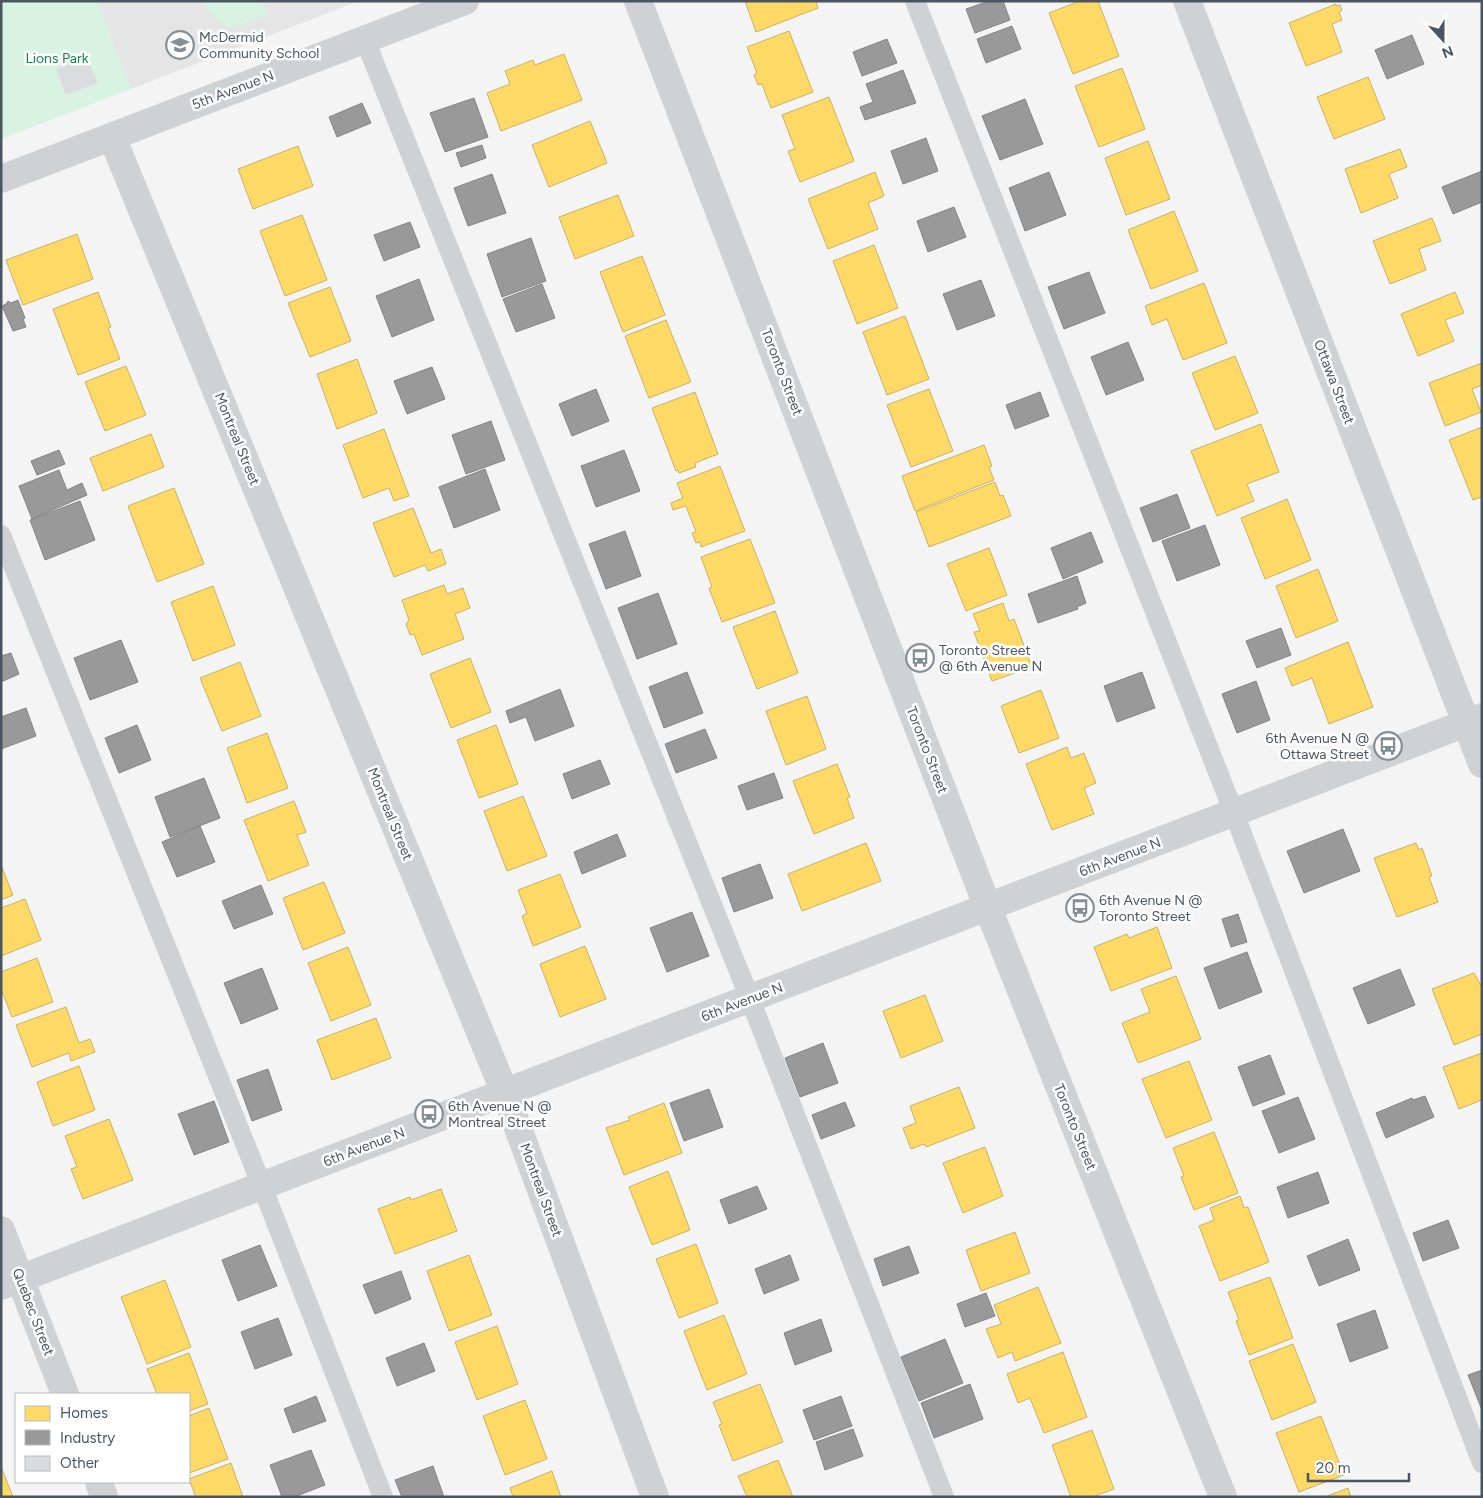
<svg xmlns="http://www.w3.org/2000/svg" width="1483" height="1498" font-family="Figtree,sans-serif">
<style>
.education{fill:#e5e5e6}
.green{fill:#d8f3e2}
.homes{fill:#ffd966;stroke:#c8b265}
.industry{fill:#999;stroke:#818588}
.building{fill:#dbdcde;stroke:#e5e6e6}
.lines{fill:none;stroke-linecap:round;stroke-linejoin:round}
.service{stroke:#cfd2d4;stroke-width:20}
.minor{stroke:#cfd2d4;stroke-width:28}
.tertiary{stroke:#cfd2d4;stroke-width:28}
.labels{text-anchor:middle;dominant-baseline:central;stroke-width:5;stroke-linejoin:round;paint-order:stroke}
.poi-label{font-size:14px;fill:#495662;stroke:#fff;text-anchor:start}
.park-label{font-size:14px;fill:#12844c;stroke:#fff}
.street-label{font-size:14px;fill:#495662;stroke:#fff}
</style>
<rect width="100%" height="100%" fill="#f4f4f4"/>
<!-- education -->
<polygon class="education" points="97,1 359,1 131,89"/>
<!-- green -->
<g class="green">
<polygon points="1,1 97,1 131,89 1,139"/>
<polygon points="198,1 263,1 268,15 229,29"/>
</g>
<!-- homes -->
<g class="homes">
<polygon points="745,1 816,1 818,8 756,32"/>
<polygon points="1080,1 1098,1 1119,56 1073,74 1049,13"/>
<polygon points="1336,4 1336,6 1340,5 1342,10 1339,12 1342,20 1332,24 1342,52 1306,66 1289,23"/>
<polygon points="789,31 813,92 771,108 762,84 758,85 754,75 757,73 747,47"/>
<polygon points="564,54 582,100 501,131 487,93 510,84 505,71 533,60 535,65"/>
<polygon points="1122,68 1145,129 1099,147 1075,86"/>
<polygon points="1368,77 1385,119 1334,139 1317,97"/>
<polygon points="829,97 854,161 800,182 788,151 795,149 782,115"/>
<polygon points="590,121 607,163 549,187 532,145"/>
<polygon points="1148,141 1170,199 1126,215 1105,158"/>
<polygon points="298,146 313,186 253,209 238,169"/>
<polygon points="1400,149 1407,167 1389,174 1398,198 1361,213 1345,169"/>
<polygon points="875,172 884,196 868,203 878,229 828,249 808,199"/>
<polygon points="618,195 634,236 575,259 559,217"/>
<polygon points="1174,211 1198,271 1151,289 1128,230"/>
<polygon points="302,215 327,280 285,296 260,231"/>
<polygon points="1432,218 1441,241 1419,249 1426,270 1390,284 1373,241"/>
<polygon points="77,234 93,279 23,305 6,260"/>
<polygon points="874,245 898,308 857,324 833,261"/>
<polygon points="642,256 665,315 623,332 600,272"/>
<polygon points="1204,283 1227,343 1183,360 1167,319 1152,325 1145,306"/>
<polygon points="330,287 351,341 310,357 288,303"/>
<polygon points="98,292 111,327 108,328 120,359 78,375 53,309"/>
<polygon points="1455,292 1464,313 1445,320 1454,341 1418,356 1401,314"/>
<polygon points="905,316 929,379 887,395 863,332"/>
<polygon points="666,320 691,382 649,398 625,336"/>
<polygon points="1235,356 1258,413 1215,430 1192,373"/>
<polygon points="357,359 377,413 337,429 317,374"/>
<polygon points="1482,363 1482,385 1472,389 1481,412 1445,426 1429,383"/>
<polygon points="126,366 146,415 105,431 85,382"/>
<polygon points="929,389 953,451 911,467 887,405"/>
<polygon points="695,392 718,454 695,463 696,467 679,473 678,470 676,471 652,408"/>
<polygon points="1261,424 1279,472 1247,484 1254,501 1217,516 1191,451"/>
<polygon points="1482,427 1482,497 1473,500 1449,440"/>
<polygon points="384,429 409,496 394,501 389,488 363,498 343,445"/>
<polygon points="151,434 164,467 103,491 90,458"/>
<polygon points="984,445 992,466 989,467 994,480 915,511 902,476"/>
<polygon points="720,466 745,531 701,547 700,542 696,543 692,533 696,532 686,506 673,510 671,503 683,498 677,483"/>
<polygon points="995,482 1000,496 1003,495 1011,516 929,547 916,512"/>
<polygon points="174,488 204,564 157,582 128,506"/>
<polygon points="1287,499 1311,560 1265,579 1241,518"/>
<polygon points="413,508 431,553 441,549 446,564 428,571 425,565 394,577 373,523"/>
<polygon points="750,539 775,603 722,622 709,588 712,587 701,557"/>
<polygon points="989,548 1007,595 966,611 947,564"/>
<polygon points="1318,569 1338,621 1296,638 1276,586"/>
<polygon points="444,585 447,594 463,588 470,608 455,614 464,639 422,655 414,634 410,635 406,624 409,620 402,600"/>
<polygon points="213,586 235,645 193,661 171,602"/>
<polygon points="1003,603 1009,621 1014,619 1032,667 992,681 974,632 980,631 973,614"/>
<polygon points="775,611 798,673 757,689 733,627"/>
<polygon points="1348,642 1373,707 1329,724 1312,678 1292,686 1285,668"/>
<polygon points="470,658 491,712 451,728 430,674"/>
<polygon points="240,662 261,716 222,731 200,678"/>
<polygon points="1041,690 1059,738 1019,753 1001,706"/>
<polygon points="807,696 826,749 786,765 766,711"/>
<polygon points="496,725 518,784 479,798 457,740"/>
<polygon points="267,733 288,788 247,803 227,748"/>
<polygon points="1067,747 1071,758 1084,753 1096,783 1084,788 1094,814 1052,830 1026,764"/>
<polygon points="837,764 850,797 847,798 854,818 814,834 793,781"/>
<polygon points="523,796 547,856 507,871 484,811"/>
<polygon points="294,801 306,832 297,835 309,865 268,881 244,820"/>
<polygon points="866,843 881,881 802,911 788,874"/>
<polygon points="1416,843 1419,850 1422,848 1432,876 1429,877 1438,902 1397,917 1374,858"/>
<polygon points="1,865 13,895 1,900"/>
<polygon points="560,874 581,927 533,946 522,916 527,913 518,890"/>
<polygon points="324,882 345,933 303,950 283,898"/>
<polygon points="25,899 41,940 1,956 1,908"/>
<polygon points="1157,927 1172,968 1111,991 1094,947 1127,934 1129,938"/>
<polygon points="585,946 606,999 560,1017 540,964"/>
<polygon points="348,947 371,1005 331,1021 308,963"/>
<polygon points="37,958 53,1002 12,1017 1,989 1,972"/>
<polygon points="1474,973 1482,987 1482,1034 1454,1045 1432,989"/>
<polygon points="1176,976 1201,1039 1138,1063 1122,1023 1150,1012 1141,989"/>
<polygon points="925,995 943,1041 901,1058 883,1011"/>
<polygon points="66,1007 79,1043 90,1039 95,1052 71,1061 69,1053 32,1067 16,1025"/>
<polygon points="376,1018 391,1058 332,1080 317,1040"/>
<polygon points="1482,1053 1482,1100 1459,1109 1443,1067"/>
<polygon points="1189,1061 1212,1120 1166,1138 1142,1079"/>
<polygon points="79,1066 95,1110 53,1126 37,1082"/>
<polygon points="959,1087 975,1128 926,1147 924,1144 911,1149 903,1128 916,1123 910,1106"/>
<polygon points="664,1103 682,1153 624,1175 606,1128 630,1120 628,1117"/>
<polygon points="109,1119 133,1180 83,1199 71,1169 77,1167 65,1136"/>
<polygon points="1214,1132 1238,1193 1194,1210 1181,1177 1184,1176 1173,1148"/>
<polygon points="985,1147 1003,1196 963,1213 943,1163"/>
<polygon points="668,1171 690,1230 652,1245 629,1187"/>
<polygon points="441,1189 457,1231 395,1254 378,1209 410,1197 411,1200"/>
<polygon points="1240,1196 1244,1208 1248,1207 1269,1262 1220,1281 1199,1226 1214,1220 1210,1208"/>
<polygon points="1015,1232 1030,1273 981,1291 966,1250"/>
<polygon points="696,1244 718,1303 679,1318 656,1259"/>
<polygon points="469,1255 492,1315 449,1331 427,1271"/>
<polygon points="1270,1277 1293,1338 1249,1355 1236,1321 1239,1320 1228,1292"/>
<polygon points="165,1280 191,1347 147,1364 121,1297"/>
<polygon points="1038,1287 1061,1343 1015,1361 1012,1352 998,1358 986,1329 1001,1324 994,1305"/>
<polygon points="724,1315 747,1374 707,1390 684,1331"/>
<polygon points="497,1326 518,1384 477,1400 455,1342"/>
<polygon points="1293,1344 1316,1402 1272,1420 1249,1361"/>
<polygon points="1063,1352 1087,1417 1044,1433 1030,1398 1018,1403 1007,1374"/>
<polygon points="189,1353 208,1404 189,1411 189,1394 157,1394 147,1369"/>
<polygon points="760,1384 783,1442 733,1461 719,1425 722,1424 713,1402"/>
<polygon points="525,1400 547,1459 505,1475 483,1416"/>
<polygon points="209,1408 228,1459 189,1473 189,1416"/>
<polygon points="1321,1416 1344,1475 1299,1492 1276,1433"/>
<polygon points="1092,1430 1114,1489 1092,1497 1071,1497 1052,1445"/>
<polygon points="778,1460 793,1497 747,1497 738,1476"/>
<polygon points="231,1463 243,1497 196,1497 189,1479"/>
<polygon points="1,1467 13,1497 1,1497"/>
<polygon points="552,1471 561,1497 513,1497 510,1488"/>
<polygon points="1348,1488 1351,1497 1325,1497"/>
</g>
<!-- industry -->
<g class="industry">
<polygon points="989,1 1003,1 1010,20 975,33 966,9"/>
<polygon points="1012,26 1021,49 986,63 977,39"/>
<polygon points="1412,35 1424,64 1387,79 1375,50"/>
<polygon points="887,39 897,63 862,76 853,52"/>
<polygon points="903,70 916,103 865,120 860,107 873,102 866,84"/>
<polygon points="474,98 488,137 445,152 430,113"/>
<polygon points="1025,99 1043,144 1000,160 982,116"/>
<polygon points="362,103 371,123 337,137 329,117"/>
<polygon points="926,138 938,171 903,184 891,151"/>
<polygon points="482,145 486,158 461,167 456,153"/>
<polygon points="1482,171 1482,202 1453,214 1442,187"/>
<polygon points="1049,172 1066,215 1025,231 1009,188"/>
<polygon points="492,174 506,213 468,226 454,188"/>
<polygon points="954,207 966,237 928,252 917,221"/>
<polygon points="410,222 420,247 384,261 374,235"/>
<polygon points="531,238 546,281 502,297 487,254"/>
<polygon points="1089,272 1105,313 1064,329 1048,287"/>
<polygon points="419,279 434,320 392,337 376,296"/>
<polygon points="981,280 995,316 957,330 943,294"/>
<polygon points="542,284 555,318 516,332 503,299"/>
<polygon points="18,300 25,318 23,319 26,327 13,331 2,306 6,304 8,301 11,303"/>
<polygon points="1128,342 1144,380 1106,395 1091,357"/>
<polygon points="432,367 445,399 407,414 394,381"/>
<polygon points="596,389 609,421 572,436 559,404"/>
<polygon points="1040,392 1049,416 1015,429 1006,405"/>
<polygon points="491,421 505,460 466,474 452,435"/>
<polygon points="59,450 65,464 37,475 31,461"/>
<polygon points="624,450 640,491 596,507 581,466"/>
<polygon points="485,469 500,510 454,528 439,487"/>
<polygon points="59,470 67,490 82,483 87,495 32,519 19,486"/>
<polygon points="1177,494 1190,528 1153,542 1140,508"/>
<polygon points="80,501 95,540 45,560 30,520"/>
<polygon points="1205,525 1220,565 1177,581 1162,541"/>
<polygon points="625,531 641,576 606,589 589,544"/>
<polygon points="1091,532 1103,562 1063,579 1051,548"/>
<polygon points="1077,576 1086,603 1077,607 1078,609 1038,623 1028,594"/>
<polygon points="658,593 677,644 637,659 618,608"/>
<polygon points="1281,628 1291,655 1257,668 1246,641"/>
<polygon points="121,640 138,682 90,700 74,658"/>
<polygon points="11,653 19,674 1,682 1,656"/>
<polygon points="687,672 703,713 664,728 649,687"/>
<polygon points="1142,672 1155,708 1117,722 1104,686"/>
<polygon points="1256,681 1270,720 1237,733 1222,694"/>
<polygon points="560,689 574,726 535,741 526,717 510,723 506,711"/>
<polygon points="26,708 36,736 1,749 1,717"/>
<polygon points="137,725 151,760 119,773 105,738"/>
<polygon points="705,729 717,758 676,773 665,744"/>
<polygon points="600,760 610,784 572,799 563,774"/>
<polygon points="774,773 783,798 747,810 738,786"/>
<polygon points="204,778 220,818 170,837 155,797"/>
<polygon points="200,826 215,862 177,877 162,842"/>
<polygon points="1343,829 1360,871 1304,893 1287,851"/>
<polygon points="617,834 626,856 582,874 574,852"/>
<polygon points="760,864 773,898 734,912 722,878"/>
<polygon points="261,885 273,914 234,929 222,901"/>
<polygon points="692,912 709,956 667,972 650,928"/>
<polygon points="1238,914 1247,942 1231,947 1222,919"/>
<polygon points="1247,952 1262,992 1219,1009 1204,968"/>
<polygon points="262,968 278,1009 241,1024 224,983"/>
<polygon points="1400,969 1415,1005 1368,1024 1353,988"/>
<polygon points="823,1043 838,1083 800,1097 785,1058"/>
<polygon points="1270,1055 1285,1094 1253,1106 1238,1067"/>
<polygon points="268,1069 282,1110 252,1121 237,1080"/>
<polygon points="709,1089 723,1127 684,1141 670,1103"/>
<polygon points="1425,1096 1434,1117 1386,1138 1376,1113 1412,1098 1413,1100"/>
<polygon points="1298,1097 1315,1139 1279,1153 1262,1111"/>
<polygon points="214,1101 229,1142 194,1155 178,1114"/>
<polygon points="845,1102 855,1126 821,1139 812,1115"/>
<polygon points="1318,1172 1329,1203 1288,1218 1277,1187"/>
<polygon points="757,1186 767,1209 729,1224 720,1200"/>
<polygon points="1448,1220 1459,1248 1423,1261 1413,1233"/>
<polygon points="1348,1239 1360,1270 1319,1286 1307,1256"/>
<polygon points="260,1245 277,1286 238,1301 222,1260"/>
<polygon points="909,1246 919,1273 883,1286 874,1259"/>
<polygon points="790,1255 799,1280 764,1294 755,1269"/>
<polygon points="401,1271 411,1299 375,1314 363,1285"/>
<polygon points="986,1293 995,1316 965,1327 957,1304"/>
<polygon points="1375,1310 1388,1348 1350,1362 1337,1324"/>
<polygon points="278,1318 292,1355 255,1369 241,1332"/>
<polygon points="821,1319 832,1351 795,1365 784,1333"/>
<polygon points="945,1339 963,1383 919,1401 901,1357"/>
<polygon points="424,1343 435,1371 397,1386 386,1358"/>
<polygon points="1482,1370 1482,1410 1468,1375"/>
<polygon points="970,1384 983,1419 934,1438 921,1403"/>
<polygon points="316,1396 326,1421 293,1433 284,1409"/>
<polygon points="841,1396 852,1426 814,1440 803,1410"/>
<polygon points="853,1429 863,1456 825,1470 816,1442"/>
<polygon points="311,1450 325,1485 294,1497 282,1497 270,1465"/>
<polygon points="433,1466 444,1497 402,1497 395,1480"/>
</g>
<!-- building -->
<polygon class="building" points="87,57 98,83 66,95 56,69"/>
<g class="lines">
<!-- service -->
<g class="service">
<polyline points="915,1 1234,813 1482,1463"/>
<polyline points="365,40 750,999 944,1497"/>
<polyline points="1,535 262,1186 383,1497"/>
</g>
<!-- minor -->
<g class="minor">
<polyline points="638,1 988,908 1223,1497"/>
<polyline points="1187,1 1482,764"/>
<polyline points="112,137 505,1093 655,1497"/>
<polyline points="1,179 465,1"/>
<polyline points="1,1230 65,1394"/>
<polyline points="99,1482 104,1497"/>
</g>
<!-- tertiary -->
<polyline class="tertiary" points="1,1286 1482,717"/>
</g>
<!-- icons -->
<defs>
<symbol id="school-ring" viewBox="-11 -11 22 22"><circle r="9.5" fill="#fff" stroke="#858d95" stroke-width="1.5"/><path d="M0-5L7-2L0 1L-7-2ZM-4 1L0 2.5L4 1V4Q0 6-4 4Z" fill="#858d95"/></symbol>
<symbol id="bus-ring" viewBox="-11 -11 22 22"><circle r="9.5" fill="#fff" stroke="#858d95" stroke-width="1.5"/><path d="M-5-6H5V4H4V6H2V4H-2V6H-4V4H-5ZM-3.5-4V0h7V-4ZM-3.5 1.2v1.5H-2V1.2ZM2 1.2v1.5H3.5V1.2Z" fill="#858d95"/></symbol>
</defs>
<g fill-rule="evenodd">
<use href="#school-ring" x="164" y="29" width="32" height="32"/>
<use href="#bus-ring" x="904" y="642" width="32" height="32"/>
<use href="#bus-ring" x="1372" y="730" width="32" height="32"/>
<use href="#bus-ring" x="1064" y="892" width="32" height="32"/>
<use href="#bus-ring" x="413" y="1098" width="32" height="32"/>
</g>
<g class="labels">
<!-- poi labels -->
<g class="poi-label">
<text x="199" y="37">McDermid<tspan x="199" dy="16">Community School</tspan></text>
<text x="939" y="650">Toronto Street<tspan x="939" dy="16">@ 6th Avenue N</tspan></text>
<text x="1369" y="738" text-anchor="end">6th Avenue N @<tspan x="1369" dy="16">Ottawa Street</tspan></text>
<text x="1099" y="900">6th Avenue N @<tspan x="1099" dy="16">Toronto Street</tspan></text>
<text x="448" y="1106">6th Avenue N @<tspan x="448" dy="16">Montreal Street</tspan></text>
</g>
<!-- park labels -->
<g class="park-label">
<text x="57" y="58">Lions Park</text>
</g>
<!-- street labels -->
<g class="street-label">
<text transform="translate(233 90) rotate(-21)">5th Avenue N</text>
<text transform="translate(782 372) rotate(69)">Toronto Street</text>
<text transform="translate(1334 382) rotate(69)">Ottawa Street</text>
<text transform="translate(237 439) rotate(68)">Montreal Street</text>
<text transform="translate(927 750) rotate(69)">Toronto Street</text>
<text transform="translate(390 814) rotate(68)">Montreal Street</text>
<text transform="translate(1120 857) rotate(-21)">6th Avenue N</text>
<text transform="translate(742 1002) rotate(-21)">6th Avenue N</text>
<text transform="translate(1075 1127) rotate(68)">Toronto Street</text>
<text transform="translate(364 1147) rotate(-21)">6th Avenue N</text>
<text transform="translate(541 1190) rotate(70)">Montreal Street</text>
<text transform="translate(33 1312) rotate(69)">Quebec Street</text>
</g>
</g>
<!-- border -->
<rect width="1483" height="1498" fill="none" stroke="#495662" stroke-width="5"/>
<!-- legend -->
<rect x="15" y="1393" width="175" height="90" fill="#ffffff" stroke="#b6bbc0"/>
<rect x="25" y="1406" width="25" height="15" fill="#ffd966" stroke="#b6bbc0"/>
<text x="60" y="1418" font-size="15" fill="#495662">Homes</text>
<rect x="25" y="1430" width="25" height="15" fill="#999999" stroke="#b6bbc0"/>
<text x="60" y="1443" font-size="15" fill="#495662">Industry</text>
<rect x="25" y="1456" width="25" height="15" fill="#dbdcde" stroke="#b6bbc0"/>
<text x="60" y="1468" font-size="15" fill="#495662">Other</text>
<!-- north arrow -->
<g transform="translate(1443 40) rotate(159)" stroke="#ffffff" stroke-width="4" paint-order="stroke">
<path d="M0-4L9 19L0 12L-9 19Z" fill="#495662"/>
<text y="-8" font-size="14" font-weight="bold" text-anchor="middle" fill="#495662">N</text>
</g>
<!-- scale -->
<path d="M1308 1473v8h101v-8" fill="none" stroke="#495662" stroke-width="2.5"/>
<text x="1316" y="1473" font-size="15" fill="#495662" stroke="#ffffff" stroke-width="4" paint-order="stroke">20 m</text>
</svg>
